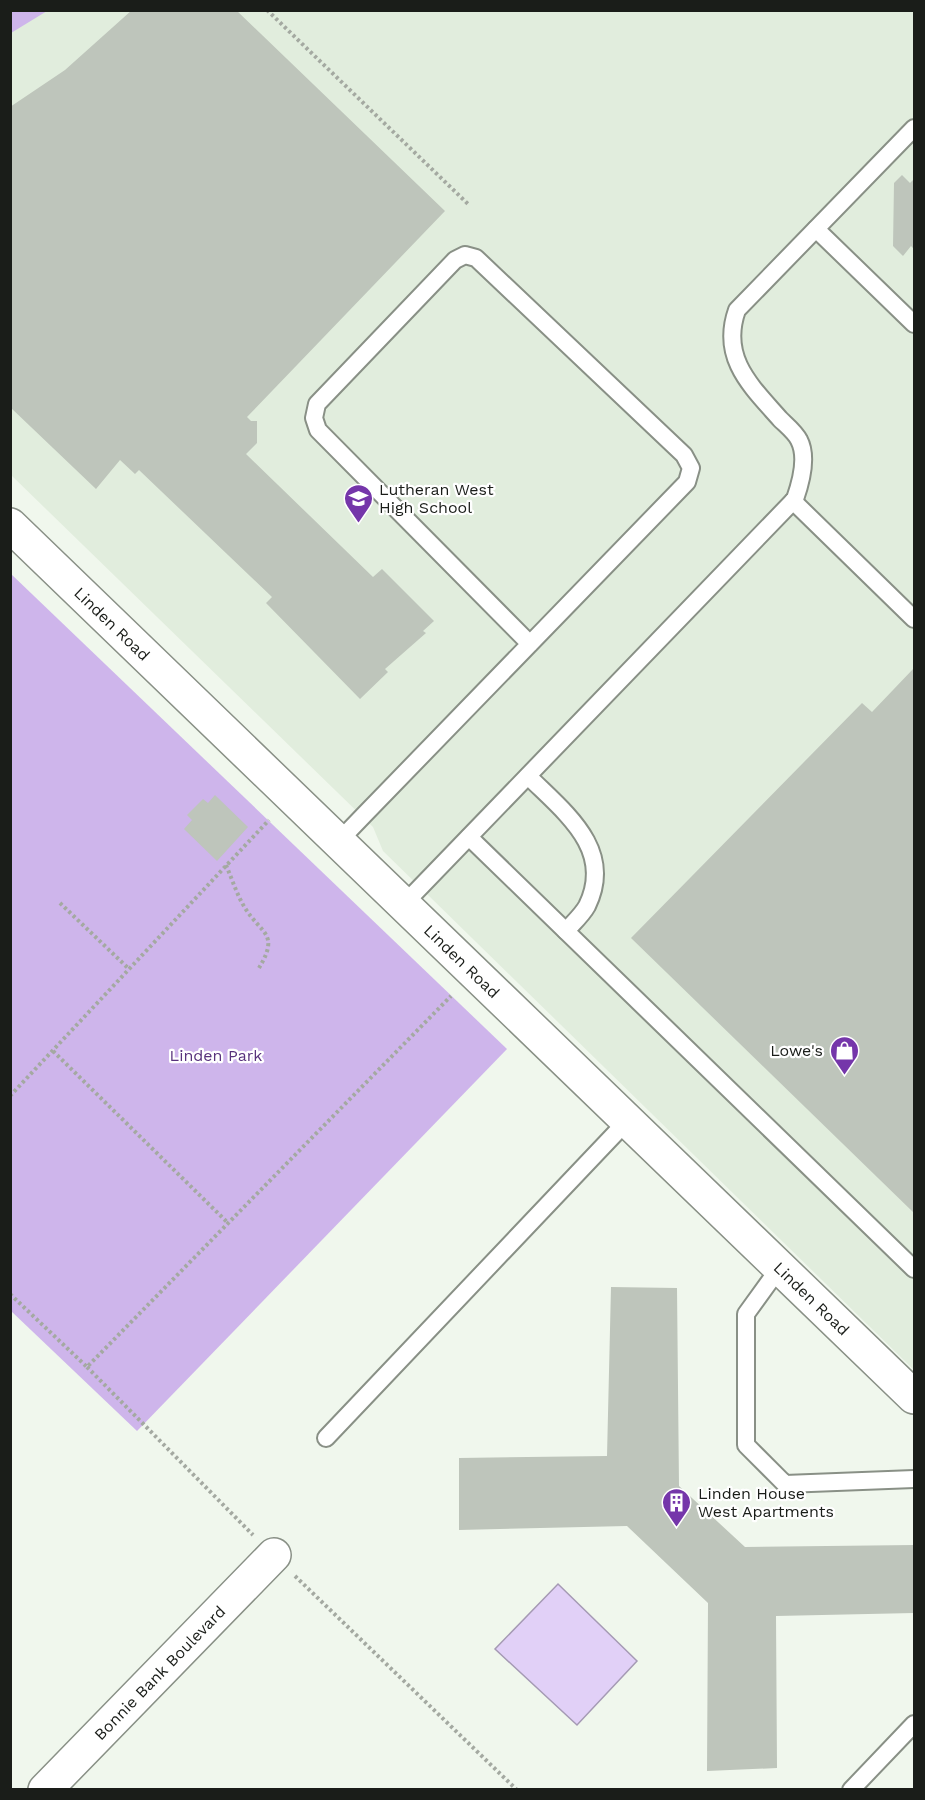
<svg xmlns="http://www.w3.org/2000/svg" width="925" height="1800" font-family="'Work Sans',sans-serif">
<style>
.built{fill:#e1eddd}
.green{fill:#ceb5eb}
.water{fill:#e1d0f7;stroke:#a59ab4;stroke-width:1.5}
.building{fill:#bec5bb}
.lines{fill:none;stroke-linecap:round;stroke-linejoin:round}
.lane-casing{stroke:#899086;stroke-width:20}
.street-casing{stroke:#899086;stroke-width:36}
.path{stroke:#a4a9a1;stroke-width:4;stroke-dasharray:3 3;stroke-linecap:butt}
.lane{stroke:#fff;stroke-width:16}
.street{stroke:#fff;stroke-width:33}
.labels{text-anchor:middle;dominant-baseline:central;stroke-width:4.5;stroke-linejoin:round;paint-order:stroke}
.poi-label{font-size:16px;fill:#1a1d19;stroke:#fff;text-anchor:start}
.street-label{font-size:16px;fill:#1a1d19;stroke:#fff}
.park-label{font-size:16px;fill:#58327c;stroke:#fff}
</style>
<rect width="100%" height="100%" fill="#f0f7ed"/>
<!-- built -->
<polygon class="built" points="10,11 914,11 914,1370 383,851 373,827 11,475"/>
<!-- green -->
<g class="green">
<polygon points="11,10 47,10 47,11 11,33"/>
<polygon points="10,573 507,1049 137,1431 11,1311"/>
</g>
<!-- water -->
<polygon class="water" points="558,1584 637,1661 577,1725 495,1649"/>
<!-- building -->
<g class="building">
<polygon points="132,10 236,10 445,211 247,417 251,421 257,421 257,443 246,454 373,577 382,569 434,621 423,631 426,633 385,669 388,672 360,699 266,603 272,597 139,470 135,474 120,460 96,489 10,407 10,107 65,70"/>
<polygon points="902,175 910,183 914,179 914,249 911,246 903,256 893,246 894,183"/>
<polygon points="914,668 914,1213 631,938 862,703 872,712"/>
<polygon points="215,795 248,827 217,861 184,829 192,820 187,815 203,799 208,803"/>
<polygon points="611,1287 677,1288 679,1486 745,1547 914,1545 914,1613 776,1616 777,1768 707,1771 708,1603 627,1526 459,1530 459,1458 607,1456"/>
</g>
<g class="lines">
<defs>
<g id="lane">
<polyline points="816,229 914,324"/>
<polyline points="793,501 914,619"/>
<path d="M528,776C564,812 615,849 587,906C582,915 573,923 566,931"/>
<polyline points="469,837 914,1269"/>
<polyline points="339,841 364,815 687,482 691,468 684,455 476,258 465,255 455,260 317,404 314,418 318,430 530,644"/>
<path d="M404,904L795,499C801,482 808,457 799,440C795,432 786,425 780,419C751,386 720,358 737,310L914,128"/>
<polyline points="780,1267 746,1314 746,1445 785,1484 914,1479"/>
<polyline points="326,1438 628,1120"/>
<polyline points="851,1790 914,1724"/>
</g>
<g id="street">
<path id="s1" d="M10,525L914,1397"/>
<path id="s2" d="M45,1790L274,1555"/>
</g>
</defs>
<!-- lane casing -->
<use href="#lane" class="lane-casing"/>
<!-- street casing -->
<use href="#street" class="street-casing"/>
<!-- path -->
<g class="path">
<polyline points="267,10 468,204"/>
<path d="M226,865C232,879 237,895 245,908C261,934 280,933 259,968"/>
<polyline points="60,903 129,969"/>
<polyline points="53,1051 228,1223"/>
<polyline points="10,1096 269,820"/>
<polyline points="10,1294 87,1367 451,996"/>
<polyline points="87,1367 253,1535"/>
<polyline points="295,1576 517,1790"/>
</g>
<!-- lane -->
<use href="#lane" class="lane"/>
<!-- street -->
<use href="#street" class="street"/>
</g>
<!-- icons -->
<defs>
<symbol id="school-pin" viewBox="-11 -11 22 30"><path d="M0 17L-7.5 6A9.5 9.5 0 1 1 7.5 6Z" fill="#7536aa" stroke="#fff"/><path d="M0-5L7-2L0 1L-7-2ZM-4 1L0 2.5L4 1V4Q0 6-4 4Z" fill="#fff"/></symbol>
<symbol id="shop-pin" viewBox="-11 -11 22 30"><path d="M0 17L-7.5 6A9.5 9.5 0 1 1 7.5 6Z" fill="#7536aa" stroke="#fff"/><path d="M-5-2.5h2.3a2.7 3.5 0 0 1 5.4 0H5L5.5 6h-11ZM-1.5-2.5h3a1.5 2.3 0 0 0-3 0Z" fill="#fff"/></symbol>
<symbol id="building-pin" viewBox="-11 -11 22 30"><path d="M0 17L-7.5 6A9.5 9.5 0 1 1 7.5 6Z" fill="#7536aa" stroke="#fff"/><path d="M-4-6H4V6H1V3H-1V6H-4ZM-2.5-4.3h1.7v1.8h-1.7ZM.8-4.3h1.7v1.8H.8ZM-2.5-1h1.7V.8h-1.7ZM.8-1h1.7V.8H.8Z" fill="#fff"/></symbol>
</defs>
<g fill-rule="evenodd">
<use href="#school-pin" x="342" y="482" width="33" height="45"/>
<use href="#shop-pin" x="828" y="1034" width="33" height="45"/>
<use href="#building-pin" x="660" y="1486" width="33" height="45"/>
</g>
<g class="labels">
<!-- poi labels -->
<g class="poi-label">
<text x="379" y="489">Lutheran West<tspan x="379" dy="18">High School</tspan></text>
<text x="823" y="1050" text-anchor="end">Lowe's</text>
<text x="698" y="1493">Linden House<tspan x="698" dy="18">West Apartments</tspan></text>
</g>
<!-- street labels -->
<g class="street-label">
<text stroke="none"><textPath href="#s1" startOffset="142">Linden Road</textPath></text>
<text stroke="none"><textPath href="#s1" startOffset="628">Linden Road</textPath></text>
<text stroke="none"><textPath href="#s1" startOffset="1114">Linden Road</textPath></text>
<text stroke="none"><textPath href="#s2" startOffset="164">Bonnie Bank Boulevard</textPath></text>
</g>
<!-- park labels -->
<g class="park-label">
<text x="216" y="1055">Linden Park</text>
</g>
</g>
<!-- border -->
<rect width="925" height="1800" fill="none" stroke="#1a1d19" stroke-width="24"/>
</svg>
